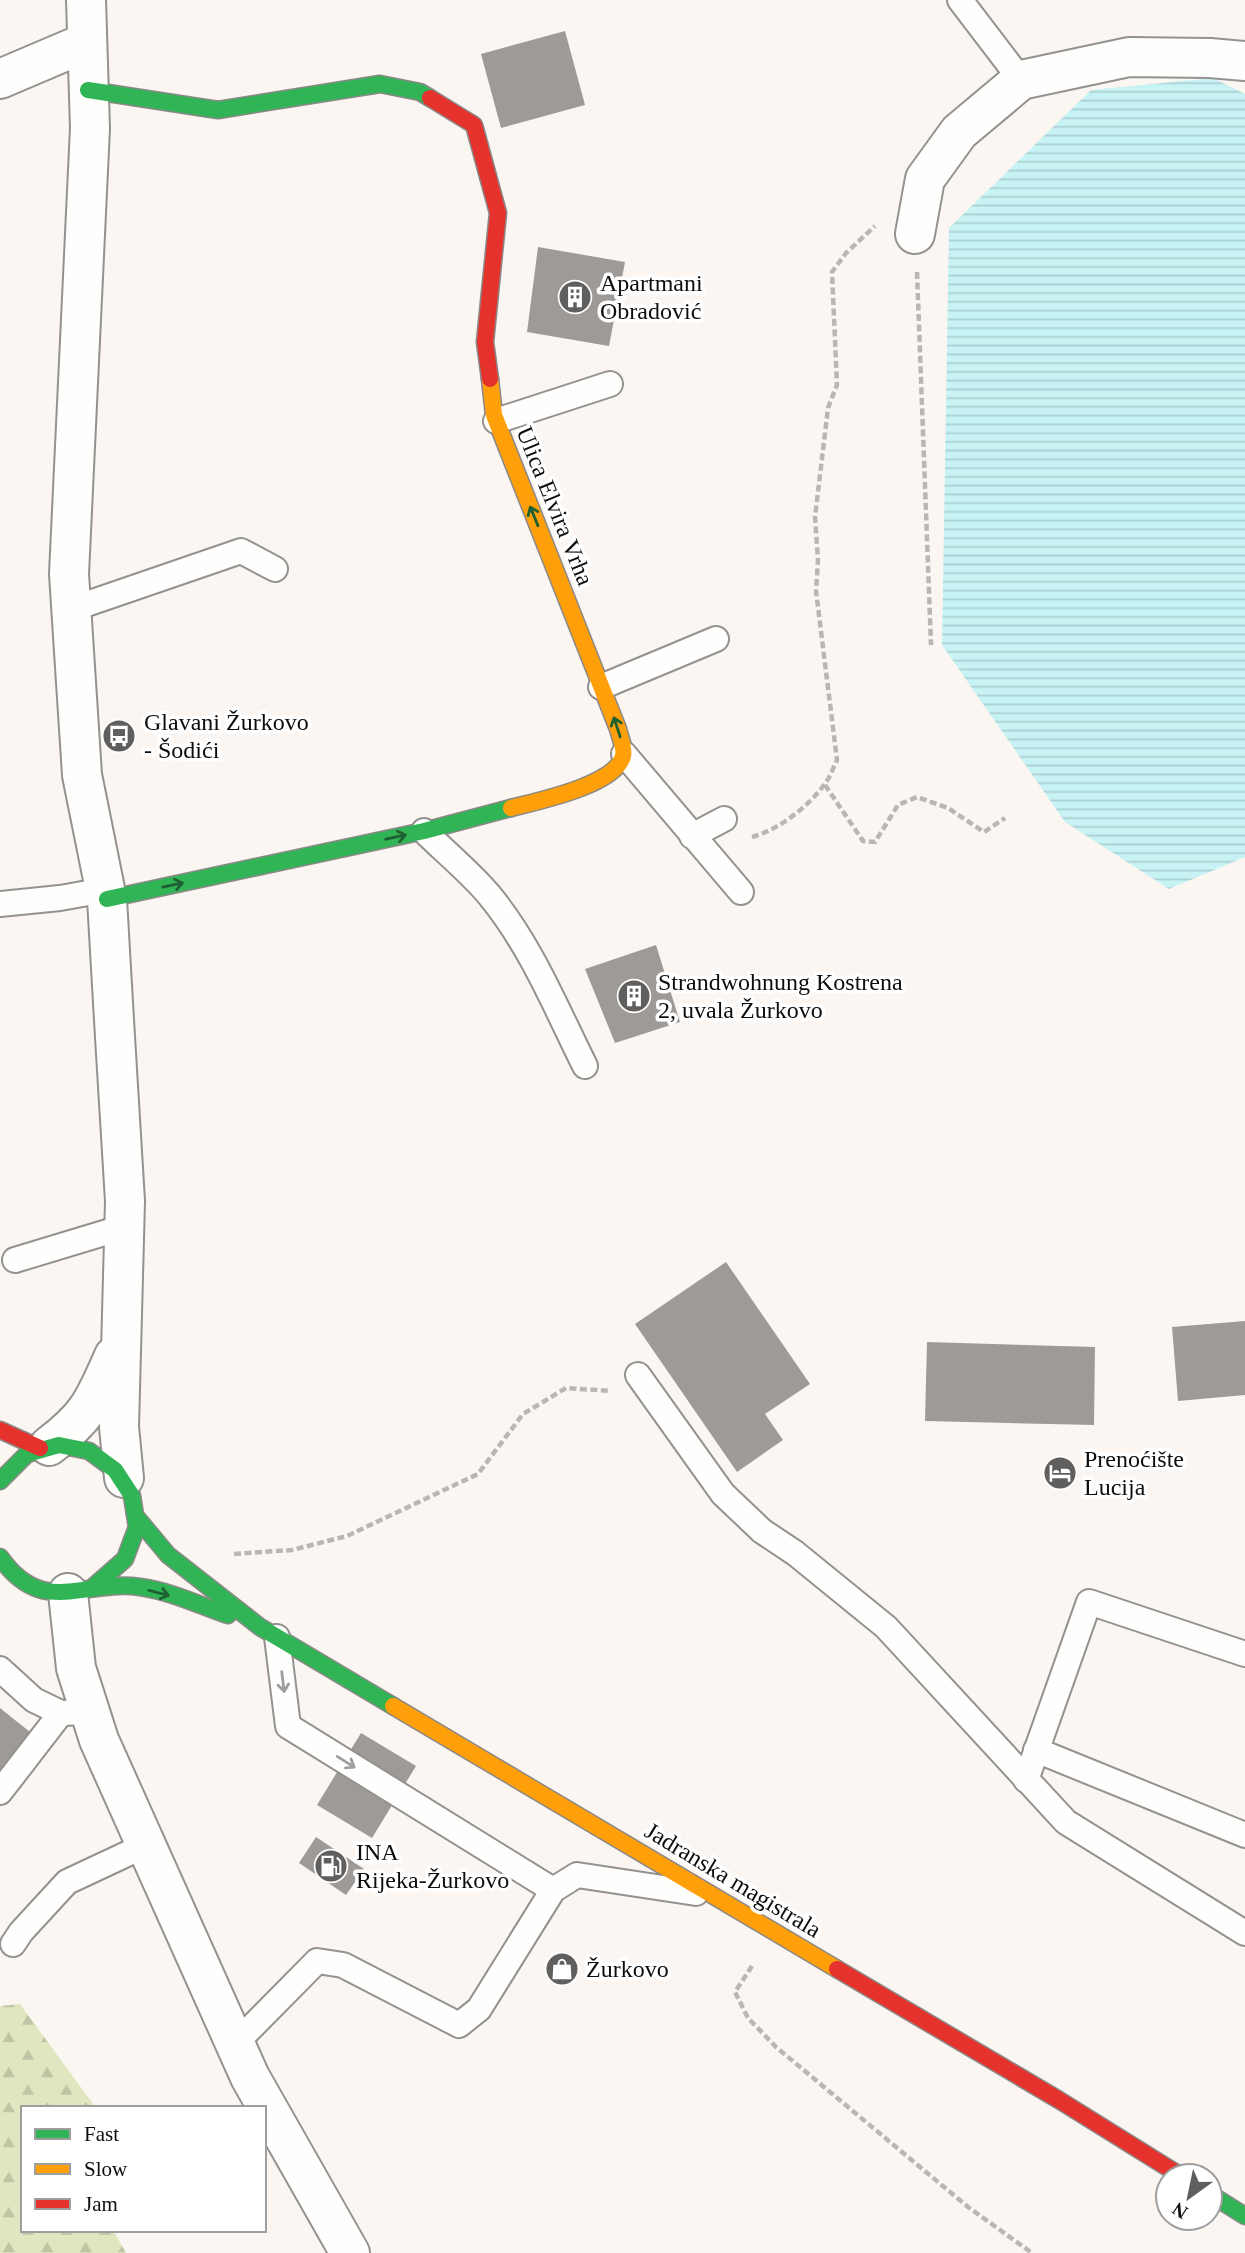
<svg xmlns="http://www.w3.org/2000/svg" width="1245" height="2253" font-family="'Times New Roman',serif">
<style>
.forest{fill:url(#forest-firs)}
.water{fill:url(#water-rules)}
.building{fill:#9e9a98}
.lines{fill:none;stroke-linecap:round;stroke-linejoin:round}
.lane-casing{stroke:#949290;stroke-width:28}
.street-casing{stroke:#949290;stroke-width:42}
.fast-casing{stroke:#8b8987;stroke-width:19}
.slow-casing{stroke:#8b8987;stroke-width:19}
.jam-casing{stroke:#8b8987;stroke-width:19}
.path{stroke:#b8b7b6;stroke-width:4.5;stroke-dasharray:7 3.5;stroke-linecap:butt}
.lane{stroke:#fefefd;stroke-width:24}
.street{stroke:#fefefd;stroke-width:38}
.fast{stroke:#30b455;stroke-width:16}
.slow{stroke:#ff9f0a;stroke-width:16}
.jam{stroke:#e5322d;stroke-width:16}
.oneway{stroke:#1e6031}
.oneway2{stroke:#9e9e9d}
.labels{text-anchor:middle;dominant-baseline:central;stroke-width:7;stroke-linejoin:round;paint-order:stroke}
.poi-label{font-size:24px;fill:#0d0d0d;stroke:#fff;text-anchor:start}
.street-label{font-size:24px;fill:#0d0d0d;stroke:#fff}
</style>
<defs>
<pattern id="forest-firs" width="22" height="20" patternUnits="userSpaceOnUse" patternTransform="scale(1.75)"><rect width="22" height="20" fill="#e0e7c0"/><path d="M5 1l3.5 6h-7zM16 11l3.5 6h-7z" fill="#bfc5a4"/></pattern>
<pattern id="water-rules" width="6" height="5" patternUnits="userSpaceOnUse" patternTransform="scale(1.75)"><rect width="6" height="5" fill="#c8f3f5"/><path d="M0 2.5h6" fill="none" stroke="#abcfd1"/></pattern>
</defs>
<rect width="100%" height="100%" fill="#fbf6f2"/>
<!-- forest -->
<polygon class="forest" points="20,2004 96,2108 23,2108 23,2230 113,2230 126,2253 0,2253 0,2006"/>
<!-- water -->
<polygon class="water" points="1213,78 1245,94 1245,857 1169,889 1065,822 942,645 949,228 1091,90"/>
<!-- building -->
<g class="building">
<polygon points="565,31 585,105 501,128 481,54"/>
<polygon points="538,247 625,262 609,346 527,332"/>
<polygon points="656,945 680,1022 615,1043 585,969"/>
<polygon points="726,1262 810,1384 765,1414 783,1440 737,1472 635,1324"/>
<polygon points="1245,1321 1245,1395 1178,1401 1172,1327"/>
<polygon points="927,1342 1095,1347 1094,1425 925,1421"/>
<polygon points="0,1708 30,1732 0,1770"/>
<polygon points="361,1733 416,1766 372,1838 317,1805"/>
<polygon points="316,1837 364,1869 346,1895 299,1863"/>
</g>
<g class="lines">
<defs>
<g id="lane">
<polyline points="960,0 1021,80"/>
<polyline points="496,421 610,384"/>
<polyline points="72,609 241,551 275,569"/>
<polyline points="601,687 716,639"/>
<polyline points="624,754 741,892"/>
<path d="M424,831C445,852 471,873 490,896C531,946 556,1008 585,1066"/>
<polyline points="692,836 724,819"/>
<polyline points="0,904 60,898 105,890"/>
<polyline points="15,1260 124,1227"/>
<polyline points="638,1375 723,1494 762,1531 795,1553 886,1627 1066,1822 1245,1933"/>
<polyline points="277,1637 288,1726 553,1890"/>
<polyline points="0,1669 34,1700 61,1713 90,1712"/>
<polyline points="1036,1750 1245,1835"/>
<polyline points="1026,1780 1089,1602 1245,1654"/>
<polyline points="0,1792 61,1713"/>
<polyline points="13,1944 21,1932 67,1882 146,1845"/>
<polyline points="235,2044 317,1961 343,1965 459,2025 479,2009 553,1890 577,1875 696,1893"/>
</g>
<g id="street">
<polyline points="86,0 90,128 69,574 82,775 107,899 115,1037 125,1201 119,1427 124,1478"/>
<polyline points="0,79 87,42"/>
<polyline points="915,234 925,179 959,132 1021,80 1129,57 1210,58 1245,61"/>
<path d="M49,1446C89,1416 94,1401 114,1356"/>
<polyline points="68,1593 76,1668 99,1740 250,2077 350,2253"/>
</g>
<g id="fast">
<polyline points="88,90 218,110 380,84 420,92 430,98"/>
<polyline points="107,899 424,831 511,808"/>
<polyline points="0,1481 27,1454 59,1445 89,1451 115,1470 132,1496 137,1527 125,1559 92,1588"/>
<polyline points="137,1518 168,1555 260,1627 393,1706"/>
<path d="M0,1557C43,1618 83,1579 140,1587C170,1591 199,1605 228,1615"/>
<polyline points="1210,2194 1245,2216"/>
</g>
<g id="slow">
<path d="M490,379L494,415L618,729C620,737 625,748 623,756C616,785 538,801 511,808"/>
<polyline points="393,1706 837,1969"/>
</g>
<g id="jam">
<polyline points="430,98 474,125 498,213 485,342 490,379"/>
<polyline points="0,1430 40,1448"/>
<polyline points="837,1969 1059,2100 1181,2176"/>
</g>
</defs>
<!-- lane casing -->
<use href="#lane" class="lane-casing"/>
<!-- street casing -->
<use href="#street" class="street-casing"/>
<!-- fast casing -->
<use href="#fast" class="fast-casing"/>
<!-- slow casing -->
<use href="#slow" class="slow-casing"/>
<!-- jam casing -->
<use href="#jam" class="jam-casing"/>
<!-- path -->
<g class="path">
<polyline points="917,272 931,645"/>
<polyline points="825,785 863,841 875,842 898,805 917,797 948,808 984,832 1005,818"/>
<path d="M752,837C778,830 808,807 824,785C830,778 833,768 837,760L816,591L818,560L815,517L828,408L837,385L832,272L846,253L875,226"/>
<polyline points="234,1554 292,1550 347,1536 478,1474 523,1414 566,1388 611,1391"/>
<polyline points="752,1966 735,1992 748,2018 776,2047 968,2207 1032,2253"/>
</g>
<!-- lane -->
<use href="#lane" class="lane"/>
<!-- street -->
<use href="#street" class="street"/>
<!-- fast -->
<use href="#fast" class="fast"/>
<!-- slow -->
<use href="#slow" class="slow"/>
<!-- jam -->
<use href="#jam" class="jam"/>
</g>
<!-- one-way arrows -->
<defs><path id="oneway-shaft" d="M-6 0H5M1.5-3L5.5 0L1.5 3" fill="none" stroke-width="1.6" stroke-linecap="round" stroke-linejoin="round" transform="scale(1.75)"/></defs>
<g class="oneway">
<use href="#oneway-shaft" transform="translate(534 516) rotate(-112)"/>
<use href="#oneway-shaft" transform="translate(617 727) rotate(-108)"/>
<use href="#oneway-shaft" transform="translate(396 837) rotate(-12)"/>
<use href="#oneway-shaft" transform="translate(173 885) rotate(-12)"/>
<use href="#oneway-shaft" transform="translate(159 1593) rotate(14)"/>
</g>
<g class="oneway2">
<use href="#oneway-shaft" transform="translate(283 1682) rotate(83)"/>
<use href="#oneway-shaft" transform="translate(346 1762) rotate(32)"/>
</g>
<!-- icons -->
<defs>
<symbol id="building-disc" viewBox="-11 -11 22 22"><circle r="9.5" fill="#605f5d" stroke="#fff"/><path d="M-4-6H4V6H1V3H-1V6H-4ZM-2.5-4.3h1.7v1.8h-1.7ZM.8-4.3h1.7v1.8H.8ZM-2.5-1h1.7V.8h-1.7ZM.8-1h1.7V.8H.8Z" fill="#fff"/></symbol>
<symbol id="bus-disc" viewBox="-11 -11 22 22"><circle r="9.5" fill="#605f5d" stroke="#fff"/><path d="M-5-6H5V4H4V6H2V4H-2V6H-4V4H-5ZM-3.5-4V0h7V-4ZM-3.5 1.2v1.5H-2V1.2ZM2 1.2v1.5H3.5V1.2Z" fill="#fff"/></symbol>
<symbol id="hotel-disc" viewBox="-11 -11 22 22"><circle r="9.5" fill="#605f5d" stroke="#fff"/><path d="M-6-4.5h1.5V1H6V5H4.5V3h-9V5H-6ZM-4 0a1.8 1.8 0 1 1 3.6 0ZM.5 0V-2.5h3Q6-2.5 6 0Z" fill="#fff"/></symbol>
<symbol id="fuel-disc" viewBox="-11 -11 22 22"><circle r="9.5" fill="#605f5d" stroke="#fff"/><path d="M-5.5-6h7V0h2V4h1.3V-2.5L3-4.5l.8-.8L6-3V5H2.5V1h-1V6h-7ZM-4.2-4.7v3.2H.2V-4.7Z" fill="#fff"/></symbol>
<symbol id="shop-disc" viewBox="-11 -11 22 22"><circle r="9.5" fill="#605f5d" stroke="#fff"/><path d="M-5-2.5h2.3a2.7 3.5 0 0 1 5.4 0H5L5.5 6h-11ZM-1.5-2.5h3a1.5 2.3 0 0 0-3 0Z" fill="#fff"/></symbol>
</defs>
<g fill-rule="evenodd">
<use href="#building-disc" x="556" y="278" width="38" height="38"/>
<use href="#bus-disc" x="100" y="717" width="38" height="38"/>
<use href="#building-disc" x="615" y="977" width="38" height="38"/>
<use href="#hotel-disc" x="1041" y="1454" width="38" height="38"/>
<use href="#fuel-disc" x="312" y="1847" width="38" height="38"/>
<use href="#shop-disc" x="543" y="1950" width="38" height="38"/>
</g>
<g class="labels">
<!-- poi labels -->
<g class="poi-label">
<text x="600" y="283">Apartmani<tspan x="600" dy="28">Obradović</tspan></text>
<text x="144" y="722">Glavani Žurkovo<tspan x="144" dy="28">- Šodići</tspan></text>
<text x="658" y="982">Strandwohnung Kostrena<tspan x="658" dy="28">2, uvala Žurkovo</tspan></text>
<text x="1084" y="1459">Prenoćište<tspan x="1084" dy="28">Lucija</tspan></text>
<text x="356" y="1852">INA<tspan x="356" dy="28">Rijeka-Žurkovo</tspan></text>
<text x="586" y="1969">Žurkovo</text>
</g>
<!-- street labels -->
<g class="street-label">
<text transform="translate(555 506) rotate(68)">Ulica Elvira Vrha</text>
<text transform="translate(733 1880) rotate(31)">Jadranska magistrala</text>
</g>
</g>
<!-- legend -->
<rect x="21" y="2106" width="245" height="126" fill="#ffffff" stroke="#9e9e9e" stroke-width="2"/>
<rect x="35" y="2129" width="35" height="10" fill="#30b455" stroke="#9e9e9e" stroke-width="2"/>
<text x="84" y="2141" font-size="21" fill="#0d0d0d">Fast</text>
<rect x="35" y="2164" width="35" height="10" fill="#ff9f0a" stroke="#9e9e9e" stroke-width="2"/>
<text x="84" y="2176" font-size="21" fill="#0d0d0d">Slow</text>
<rect x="35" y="2199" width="35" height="10" fill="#e5322d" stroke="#9e9e9e" stroke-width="2"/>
<text x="84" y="2211" font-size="21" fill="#0d0d0d">Jam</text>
<!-- north arrow -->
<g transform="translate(1189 2197) rotate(213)"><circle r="33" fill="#ffffff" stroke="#9e9e9e" stroke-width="2"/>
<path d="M0-5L12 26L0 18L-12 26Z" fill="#605f5d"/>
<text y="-10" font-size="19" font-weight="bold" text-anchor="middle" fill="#0d0d0d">N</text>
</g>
</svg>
